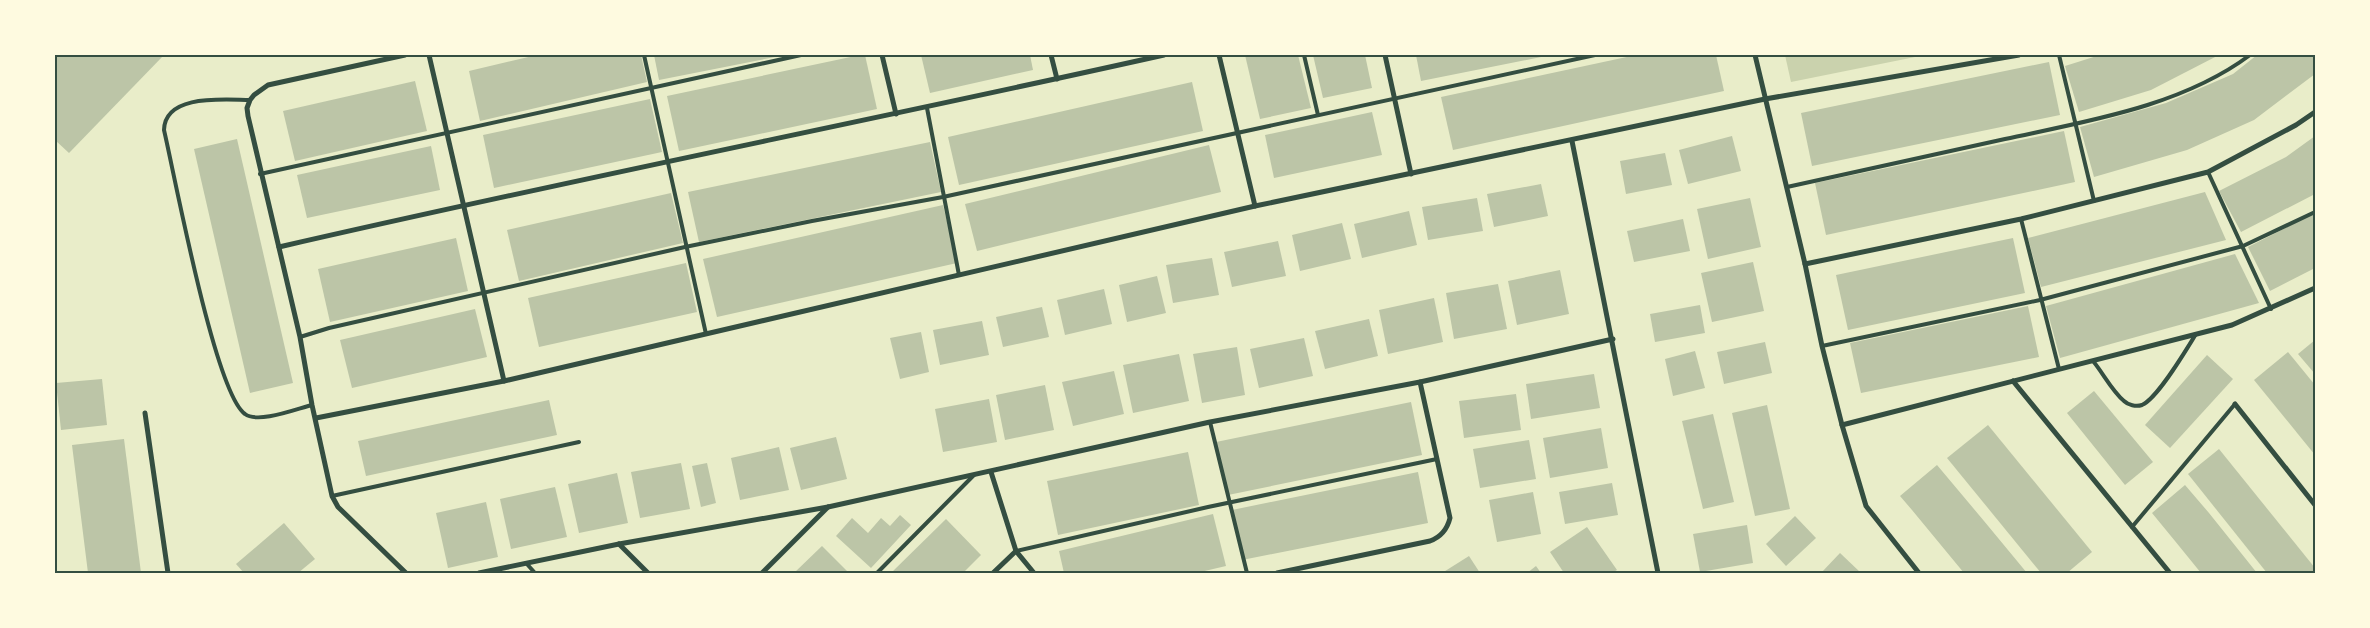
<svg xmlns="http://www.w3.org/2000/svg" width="2370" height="628" font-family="Helvetica,sans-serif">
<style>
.green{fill:#cad2ad}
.building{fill:#bcc5a7}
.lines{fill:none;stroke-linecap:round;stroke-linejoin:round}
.service{stroke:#344e41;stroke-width:4}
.minor{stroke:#344e41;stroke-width:5}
.neatline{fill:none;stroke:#344e41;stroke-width:2}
</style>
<rect width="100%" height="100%" fill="#e9edc9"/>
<!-- green -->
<polygon class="green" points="1785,55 1925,55 1791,82"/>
<!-- building -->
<g class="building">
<polygon points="55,55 164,55 69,153 55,140"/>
<polygon points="537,55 641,55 647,82 480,121 469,71"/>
<polygon points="654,55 780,55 780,56 659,80"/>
<polygon points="860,55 865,55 877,109 679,151 667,96"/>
<polygon points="921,55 1030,55 1033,70 930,93"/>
<polygon points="1245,55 1298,55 1311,108 1260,119"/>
<polygon points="1313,55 1365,55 1372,88 1323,98"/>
<polygon points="1416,55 1546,55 1546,56 1421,81"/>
<polygon points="1636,55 1716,55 1724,91 1453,150 1441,97"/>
<polygon points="2100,55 2219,55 2151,90 2079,112 2065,66"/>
<polygon points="2257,55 2315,55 2315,74 2254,120 2187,150 2094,177 2080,127 2166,103 2233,74"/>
<polygon points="2049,62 2060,115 1812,166 1801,113"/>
<polygon points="415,81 427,131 295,161 283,111"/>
<polygon points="1192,82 1203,131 959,185 948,137"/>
<polygon points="650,99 662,152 494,188 483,135"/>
<polygon points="1372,112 1382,155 1274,178 1265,135"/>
<polygon points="2064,131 2075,182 1826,235 1815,183"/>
<polygon points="1732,136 1741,171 1688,184 1679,150"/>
<polygon points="2315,136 2315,194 2241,232 2219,191 2286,157"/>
<polygon points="237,139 293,383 250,393 194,149"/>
<polygon points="930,142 941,192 699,242 688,192"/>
<polygon points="1209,145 1221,192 977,251 965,204"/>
<polygon points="431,146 440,190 307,218 297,175"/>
<polygon points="1665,153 1672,185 1626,194 1620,161"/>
<polygon points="1541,184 1548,216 1494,227 1487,194"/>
<polygon points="2205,192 2226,240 2041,287 2028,238"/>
<polygon points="671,193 683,243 519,281 507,230"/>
<polygon points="1477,198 1483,231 1428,240 1422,207"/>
<polygon points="1750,198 1761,247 1708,259 1697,209"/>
<polygon points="943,205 957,263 717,317 703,259"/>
<polygon points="1409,211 1417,245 1362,258 1354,224"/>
<polygon points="2315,213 2315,268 2270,291 2248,247"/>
<polygon points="1683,219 1690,251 1634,262 1627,231"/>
<polygon points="1342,223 1351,259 1300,271 1292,235"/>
<polygon points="456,238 468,291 330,322 318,269"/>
<polygon points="2013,238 2025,293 1848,330 1836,275"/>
<polygon points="1278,241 1286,276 1232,287 1224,252"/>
<polygon points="2235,254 2259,303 2060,358 2046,306"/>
<polygon points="1212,258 1219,295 1173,303 1166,265"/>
<polygon points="1753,262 1764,311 1712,322 1701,273"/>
<polygon points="686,263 697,312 539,347 528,298"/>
<polygon points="1560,270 1569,314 1517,325 1508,281"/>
<polygon points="1157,276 1166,313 1127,322 1119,285"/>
<polygon points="1498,284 1507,329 1454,339 1446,293"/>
<polygon points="1104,289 1112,324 1065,335 1057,300"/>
<polygon points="1434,298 1443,342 1388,354 1379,310"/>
<polygon points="1700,305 1705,333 1655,342 1650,314"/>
<polygon points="2028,306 2039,357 1861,393 1850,343"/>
<polygon points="1042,307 1049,337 1003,347 996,317"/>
<polygon points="475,309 487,357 352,388 340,340"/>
<polygon points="1369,319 1378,356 1325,369 1315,331"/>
<polygon points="982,321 989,355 940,365 933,330"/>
<polygon points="921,332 929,372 900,379 890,338"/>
<polygon points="1304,338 1313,376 1259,388 1250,349"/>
<polygon points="2315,340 2315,374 2298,354"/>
<polygon points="1765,342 1772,373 1724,384 1717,352"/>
<polygon points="1237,347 1245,395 1202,403 1193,354"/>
<polygon points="1695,351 1705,388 1673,396 1665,359"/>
<polygon points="2288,352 2315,385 2315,455 2254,380"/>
<polygon points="1179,354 1189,401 1133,413 1123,365"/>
<polygon points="2207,355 2233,379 2170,448 2145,425"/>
<polygon points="1114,371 1124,414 1073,426 1062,382"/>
<polygon points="1594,374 1600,408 1531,419 1526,384"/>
<polygon points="102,379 107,425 61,430 56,383"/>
<polygon points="1045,385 1054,430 1005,440 996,395"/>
<polygon points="2094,391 2153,462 2125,485 2067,413"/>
<polygon points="1516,394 1521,430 1464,438 1459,401"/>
<polygon points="989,399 997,442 943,452 935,409"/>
<polygon points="549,400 557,435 366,476 358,441"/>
<polygon points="1411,402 1422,455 1228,495 1216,442"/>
<polygon points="1767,405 1790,509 1755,516 1732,413"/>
<polygon points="1713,414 1734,502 1703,509 1682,421"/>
<polygon points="1988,425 2092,552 2067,573 2041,573 1947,458"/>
<polygon points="1601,428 1608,468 1550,478 1543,438"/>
<polygon points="836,437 847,479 801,490 790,448"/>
<polygon points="124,439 141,573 88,573 72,445"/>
<polygon points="1529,440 1536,479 1480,488 1473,449"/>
<polygon points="779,447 789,490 740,500 731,458"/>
<polygon points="2219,449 2315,568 2315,573 2267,573 2188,474"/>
<polygon points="1188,452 1199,505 1058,535 1047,481"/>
<polygon points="681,463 690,509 640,518 631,472"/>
<polygon points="707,463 716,503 701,507 692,466"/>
<polygon points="1937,465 1984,521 2027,573 1964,573 1912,510 1900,496"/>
<polygon points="1418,472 1428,523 1242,560 1232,510"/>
<polygon points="617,473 628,523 579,533 568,484"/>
<polygon points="1612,483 1618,515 1565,524 1559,492"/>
<polygon points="2185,485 2209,513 2257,573 2201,573 2175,541 2152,513"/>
<polygon points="555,487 567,537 511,549 500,499"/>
<polygon points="1533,492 1541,534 1497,542 1489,500"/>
<polygon points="486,502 498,557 448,568 436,513"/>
<polygon points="1213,514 1226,566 1196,573 1064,573 1059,551"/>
<polygon points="900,515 911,525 871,568 836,536 852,518 868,533 881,518 890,526"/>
<polygon points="1795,516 1816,538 1786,566 1766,544"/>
<polygon points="946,519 981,555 963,573 891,573"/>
<polygon points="284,523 315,559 298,573 244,573 236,564"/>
<polygon points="1747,525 1753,563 1700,572 1693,534"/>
<polygon points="1587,527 1617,570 1612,573 1564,573 1550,552"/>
<polygon points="822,546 849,573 794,573"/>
<polygon points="1840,553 1861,573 1821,573"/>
<polygon points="1469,556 1480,573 1442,573"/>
<polygon points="1536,566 1541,573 1527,573"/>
</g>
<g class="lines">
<!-- service -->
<g class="service">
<polyline points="644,55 706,334"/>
<polyline points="1304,55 1318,115"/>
<polyline points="2059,55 2094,201"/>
<path d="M250,100C226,100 165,93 164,130C175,177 215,393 245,414C258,424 296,409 312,405"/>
<polyline points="927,108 959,275"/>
<polyline points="2208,172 2271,309"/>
<polyline points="260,174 801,55"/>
<path d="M1787,187C1860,171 1932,155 2005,139C2088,121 2182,106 2250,55"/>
<polyline points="2021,219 2059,369"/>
<polyline points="300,337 329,328 685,247 812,221 943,197 1595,55"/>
<polyline points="1822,346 2040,300 2243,246 2315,212"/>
<path d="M2093,361C2103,373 2112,391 2124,401C2128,405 2136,407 2142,405C2158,398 2186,350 2196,334"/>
<polyline points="1210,422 1247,573"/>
<polyline points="332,496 579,442"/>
<polyline points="2132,527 2235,404"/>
<polyline points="1016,551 1208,507 1437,459"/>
<polyline points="526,563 535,573"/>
<polyline points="877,573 974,475"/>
</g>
<!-- minor -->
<g class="minor">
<polyline points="405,55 268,85 254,95 250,100 247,108 248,116 300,337 312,405 332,496 338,507 406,573"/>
<polyline points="429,55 504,381"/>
<polyline points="882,55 896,114"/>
<polyline points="1051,55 1057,79"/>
<polyline points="1219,55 1255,206"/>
<polyline points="1385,55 1411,174"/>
<polyline points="1755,55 1805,264 1822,346 1842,425 1866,506 1919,573"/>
<polyline points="1572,141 1658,573"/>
<path d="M279,247C573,179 869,121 1164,55"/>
<polyline points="1805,264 2021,219 2208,172 2296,125 2315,112"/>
<polyline points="2013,381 2170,573"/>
<polyline points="2235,404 2315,505"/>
<polyline points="145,413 168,573"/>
<polyline points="316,418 504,381 1255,206 1765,99 2019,55"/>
<polyline points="1842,425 2232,325 2315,288"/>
<polyline points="991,472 1016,551 1034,573"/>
<polyline points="619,544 648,573"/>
<polyline points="479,573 619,544 828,507 1210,422 1420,382 1613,339"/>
<polyline points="762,573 828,507"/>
<polyline points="993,573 1016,551"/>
<path d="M1277,573L1430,541C1441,537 1447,530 1450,518L1420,382"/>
</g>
</g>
<!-- border -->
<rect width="2370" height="628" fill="none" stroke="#fefae0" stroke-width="112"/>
<rect x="56" y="56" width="2258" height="516" class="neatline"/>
</svg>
